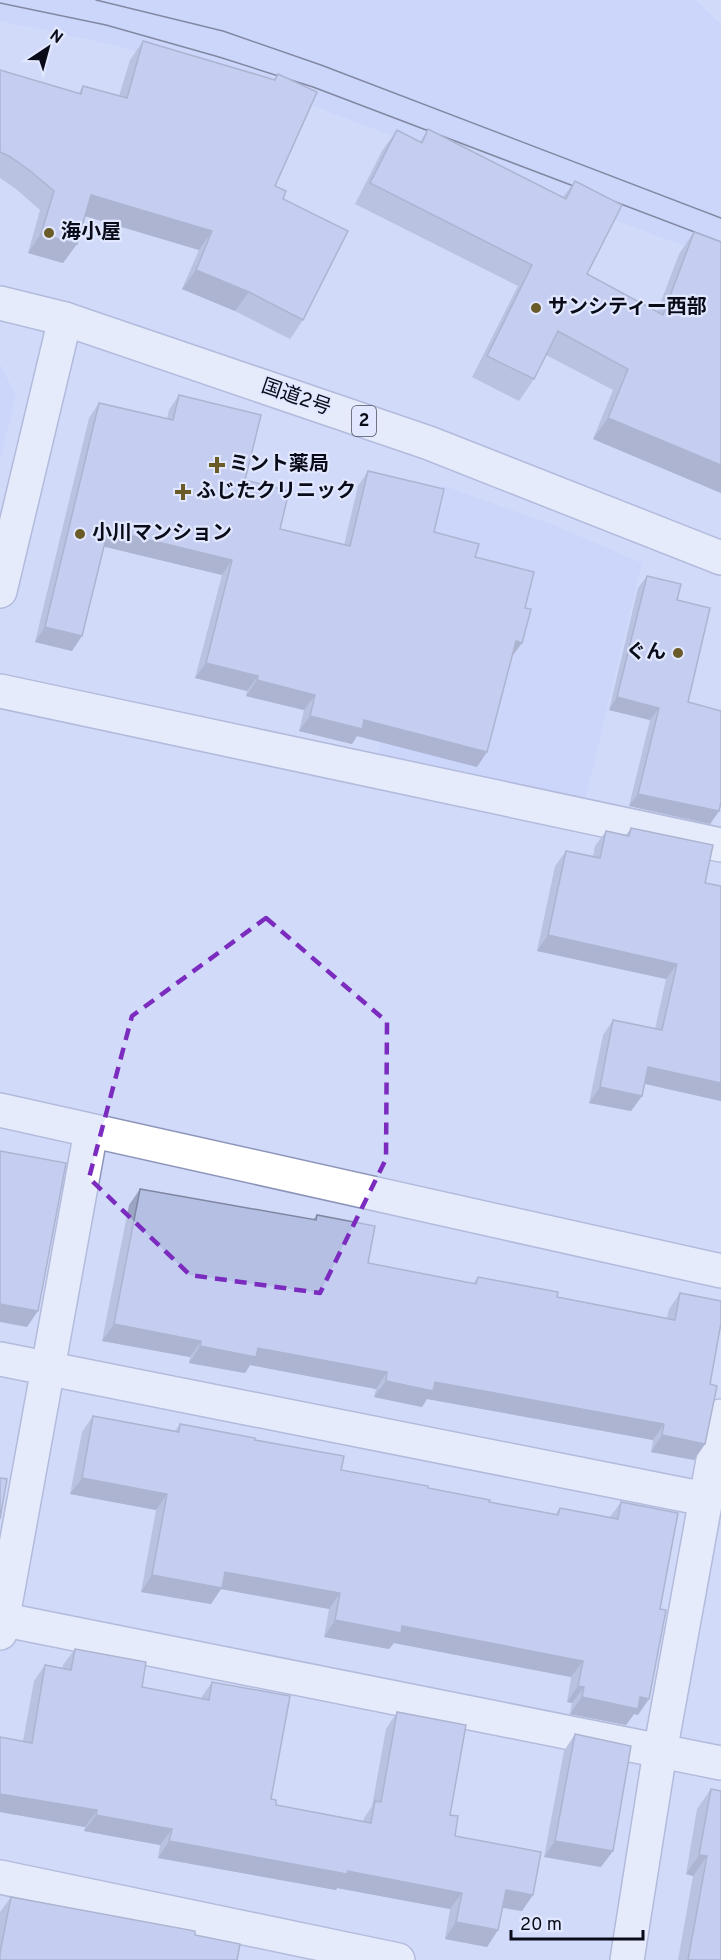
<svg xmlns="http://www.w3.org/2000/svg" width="721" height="1960" font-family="Overpass,'Noto Sans JP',sans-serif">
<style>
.built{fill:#c5d0fd}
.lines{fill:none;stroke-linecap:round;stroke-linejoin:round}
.minor-casing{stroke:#8c95b9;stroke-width:36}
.trunk-casing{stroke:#8c95b9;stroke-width:36}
.minor{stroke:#fff;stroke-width:33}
.trunk{stroke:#fff;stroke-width:33}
.tram{stroke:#202432;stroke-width:1.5}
.wall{fill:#9ca4c4}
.shaded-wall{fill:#7f86a0}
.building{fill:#b5bfe4;stroke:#7f86a0;stroke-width:1.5}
.marked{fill:none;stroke:#7b2cbf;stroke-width:4.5;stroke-dasharray:12 8;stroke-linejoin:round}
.poi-dot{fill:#6a5b29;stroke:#e1e7ff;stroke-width:2}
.labels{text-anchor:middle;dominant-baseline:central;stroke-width:4.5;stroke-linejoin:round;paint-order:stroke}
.shield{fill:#e1e7ff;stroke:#4a4e5d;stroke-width:1.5}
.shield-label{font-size:18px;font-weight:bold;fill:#090c18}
.poi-label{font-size:20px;font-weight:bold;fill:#090c18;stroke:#e1e7ff;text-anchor:start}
.street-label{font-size:20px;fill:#090c18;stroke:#e1e7ff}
</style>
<rect width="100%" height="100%" fill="#d2daf9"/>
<!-- built -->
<g class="built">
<polygon points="0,0 696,0 721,24 721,260 321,109 212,71 101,42 0,21"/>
<polygon points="0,364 16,396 0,460"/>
<polygon points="442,485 556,526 642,563 585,801 377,757"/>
</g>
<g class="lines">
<defs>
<g id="minor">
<polyline points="0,591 65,319"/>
<polyline points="0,691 721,845"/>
<polyline points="0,1110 721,1271"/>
<polyline points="0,1359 705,1499"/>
<polyline points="0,1619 721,1763"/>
<polyline points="0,1633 91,1131"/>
<polyline points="0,1877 398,1960"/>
<polyline points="627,1960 660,1752 721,1416"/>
</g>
<polyline id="trunk" points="0,303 65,319 429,443 721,558"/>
</defs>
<!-- minor casing -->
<use href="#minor" class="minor-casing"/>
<!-- trunk casing -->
<use href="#trunk" class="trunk-casing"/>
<!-- minor -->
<use href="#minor" class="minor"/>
<!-- trunk -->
<use href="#trunk" class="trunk"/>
<!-- tram -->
<g class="tram">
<polyline points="96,0 223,31 321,65 721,218"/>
<polyline points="0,3 106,25 219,57 313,87 721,242"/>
</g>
</g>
<!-- wall -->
<g class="wall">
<polygon points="143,41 274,80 278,74 275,186 283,199 303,320 290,339 235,311 182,289 199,250 85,216 77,244 63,263 28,253 40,210 16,189 0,178 0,70 79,93 83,86 119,96 130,60"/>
<polygon points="428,129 563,197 575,181 587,274 657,312 679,254 694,232 721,242 721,493 593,439 613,390 546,355 534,379 519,401 472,377 518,286 355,204 382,151 397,130 420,142"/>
<polygon points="179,395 245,480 280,529 344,545 358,486 368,471 434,532 475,557 512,658 477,767 357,736 352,744 299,731 304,710 246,696 247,691 195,678 222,575 104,546 72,651 35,642 89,418 99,403 167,419 169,410"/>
<polygon points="647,576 677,600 688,702 719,811 710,824 629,806 650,720 609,710 638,588"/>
<polygon points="631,828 705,883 721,886 721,1101 645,1084 642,1096 631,1111 589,1103 603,1035 613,1020 655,1029 666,979 537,951 555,866 566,851 593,856 595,846 606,831 626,835"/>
<polygon points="140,1189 313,1220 317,1215 368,1263 473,1284 478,1277 557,1297 667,1318 669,1309 680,1293 710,1384 705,1444 694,1460 651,1452 653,1440 427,1399 422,1407 374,1397 376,1389 250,1365 245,1373 189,1363 190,1357 102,1341 129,1205"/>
<polygon points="93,1416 175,1431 180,1424 255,1440 341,1470 428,1488 489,1502 555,1515 560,1508 610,1517 621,1502 638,1715 634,1714 626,1725 570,1714 572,1703 567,1702 571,1677 394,1643 389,1649 324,1637 329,1609 221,1589 211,1604 141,1592 156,1510 70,1494 82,1432"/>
<polygon points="75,1649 142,1687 201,1698 212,1682 271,1799 276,1805 363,1821 364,1818 372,1806 386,1729 397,1712 450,1815 455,1836 522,1911 502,1908 498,1930 487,1947 445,1939 450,1909 337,1888 336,1890 158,1858 160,1845 84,1831 85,1827 0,1812 0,1737 23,1741 34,1681 45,1665 63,1668 63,1665"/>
<polygon points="575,1734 601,1867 544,1857 564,1751"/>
<polygon points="711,1789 721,1960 678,1960 693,1876 686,1874 697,1809"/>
<polygon points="11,1897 195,1935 0,1960 0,1912"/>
</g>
<!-- shaded-wall -->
<g class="shaded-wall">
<polygon points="91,195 212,231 199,250 78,214"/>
<polygon points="41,234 77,244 63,263 28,253"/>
<polygon points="196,270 249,292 235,311 182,289"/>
<polygon points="608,418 721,465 721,493 593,439"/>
<polygon points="108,530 232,560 222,575 97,545"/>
<polygon points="45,627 82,636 72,651 35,642"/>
<polygon points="516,641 522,643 511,658"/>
<polygon points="206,663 258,676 247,691 195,678"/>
<polygon points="257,680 315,695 304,710 246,696"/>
<polygon points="617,697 659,708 650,720 609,710"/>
<polygon points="310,716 364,720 487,752 477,767 357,736 352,744 299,731"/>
<polygon points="638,794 719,811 710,824 629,806"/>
<polygon points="548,935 677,964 666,979 537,951"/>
<polygon points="648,1067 721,1083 721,1101 637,1082"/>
<polygon points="600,1087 642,1096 631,1111 589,1103"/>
<polygon points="0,1304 38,1311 27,1327 0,1322"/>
<polygon points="114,1324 201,1341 190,1357 102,1341"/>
<polygon points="200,1346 258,1348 387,1372 376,1389 250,1365 245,1373 189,1363"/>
<polygon points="386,1381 435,1382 664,1424 653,1440 427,1399 422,1407 374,1397"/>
<polygon points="662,1435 705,1444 694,1460 651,1452"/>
<polygon points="82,1478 167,1494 156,1510 70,1494"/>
<polygon points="225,1572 340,1593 329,1609 221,1589 211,1604 141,1592 152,1575"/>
<polygon points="335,1620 402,1626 583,1661 571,1677 394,1643 389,1649 324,1637"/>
<polygon points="578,1686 584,1687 572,1703 567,1702"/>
<polygon points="582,1697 640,1697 649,1699 638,1715 634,1714 626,1725 570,1714"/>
<polygon points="0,1794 97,1810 85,1827 0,1812"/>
<polygon points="96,1815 172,1829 160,1845 84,1831"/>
<polygon points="169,1841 348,1871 462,1893 450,1909 337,1888 336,1890 158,1858"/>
<polygon points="555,1841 613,1851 601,1867 544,1857"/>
<polygon points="699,1855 707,1856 693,1876 686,1874"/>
<polygon points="506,1890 533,1895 522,1911 494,1906"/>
<polygon points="456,1922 498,1930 487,1947 445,1939"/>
</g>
<!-- building -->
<g class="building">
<polygon points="143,41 275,80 278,74 317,92 275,186 286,191 283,199 348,231 303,320 249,292 196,270 212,231 91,195 77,244 41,234 54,191 29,170 9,156 0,152 0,70 81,94 83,86 127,98"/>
<polygon points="428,129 566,199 575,181 622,205 587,274 663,315 694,232 721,242 721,465 608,418 628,369 558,331 534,379 487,356 532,265 370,183 397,130 422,143"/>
<polygon points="179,395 261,415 245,480 289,491 280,529 350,546 368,471 444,489 434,532 479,544 475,557 534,572 525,608 531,609 522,643 516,641 487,752 364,720 362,729 310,716 315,695 257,680 258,676 206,663 232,560 108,530 82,636 45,627 99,403 173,420"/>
<polygon points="647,576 681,584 677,600 710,608 688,702 721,711 721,802 719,811 638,794 659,708 617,697"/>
<polygon points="631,828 713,845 705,883 721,886 721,1083 648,1067 642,1096 600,1087 613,1020 662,1030 677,964 548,935 566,851 600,858 606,831 629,836"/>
<polygon points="0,1151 66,1163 38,1311 0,1304"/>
<polygon points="140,1189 316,1220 317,1215 375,1226 368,1263 476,1284 478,1277 558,1292 557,1297 675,1320 680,1293 721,1301 721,1323 710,1384 717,1386 705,1444 662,1435 664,1424 435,1382 433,1391 386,1381 387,1372 258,1348 256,1357 200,1346 201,1341 114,1324"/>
<polygon points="93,1416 179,1432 180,1424 255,1438 255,1440 344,1456 341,1470 428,1486 428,1488 490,1500 489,1502 558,1515 560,1508 618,1519 621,1502 678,1513 660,1609 666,1610 649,1699 640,1697 638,1709 582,1697 584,1687 578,1686 583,1661 402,1626 401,1633 335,1620 340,1593 225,1572 222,1588 152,1575 167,1494 82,1478"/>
<polygon points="0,1478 7,1479 0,1519"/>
<polygon points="75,1649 146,1662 142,1687 209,1700 212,1682 290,1696 271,1799 276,1800 276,1805 371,1823 375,1801 381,1802 397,1712 466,1725 450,1815 458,1816 455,1836 541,1852 533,1895 506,1890 498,1930 456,1922 462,1893 348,1871 347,1874 169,1841 172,1829 96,1815 97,1810 0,1794 0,1737 32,1743 45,1665 71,1670"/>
<polygon points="575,1734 631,1746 613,1851 555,1841"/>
<polygon points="711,1789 721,1791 721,1960 688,1960 707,1856 699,1855"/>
<polygon points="11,1897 195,1931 195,1935 240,1944 237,1960 0,1960 0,1953"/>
</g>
<!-- marked area -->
<path d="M0 0H721V1960H0ZM266,918L387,1022L386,1159L320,1293L190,1275L89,1178L132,1016Z" fill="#d2daf9" fill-opacity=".55" fill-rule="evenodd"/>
<path class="marked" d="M266,918L387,1022L386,1159L320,1293L190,1275L89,1178L132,1016Z"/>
<!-- markers -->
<g class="poi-dot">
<circle cx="49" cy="233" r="6"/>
<circle cx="536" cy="308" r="6"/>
<path d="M214 456h6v6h6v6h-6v6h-6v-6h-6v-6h6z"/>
<path d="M180 483h6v6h6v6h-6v6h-6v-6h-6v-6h6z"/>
<circle cx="80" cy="534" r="6"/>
<circle cx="678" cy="653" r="6"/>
</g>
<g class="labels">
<!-- shield labels -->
<rect class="shield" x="352" y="406" width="24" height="30" rx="4.5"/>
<g class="shield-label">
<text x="364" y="421">2</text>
</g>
<!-- poi labels -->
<g class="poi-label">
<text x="61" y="233">海小屋</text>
<text x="548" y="308">サンシティー西部</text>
<text x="229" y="465">ミント薬局</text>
<text x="196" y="492">ふじたクリニック</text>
<text x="92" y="534">小川マンション</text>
<text x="666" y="653" text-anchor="end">ぐん</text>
</g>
<!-- street labels -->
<g class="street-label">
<text transform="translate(296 398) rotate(19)">国道2号</text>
</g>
</g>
<!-- north arrow -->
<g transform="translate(48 48) rotate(36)" stroke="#e1e7ff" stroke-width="4.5" paint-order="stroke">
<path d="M0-4.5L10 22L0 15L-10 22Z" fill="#090c18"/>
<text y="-9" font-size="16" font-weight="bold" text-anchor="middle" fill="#090c18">N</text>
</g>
<!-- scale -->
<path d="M511 1930v9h132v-9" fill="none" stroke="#090c18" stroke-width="3"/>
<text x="520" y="1930" font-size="18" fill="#090c18" stroke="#e1e7ff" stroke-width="4.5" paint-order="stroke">20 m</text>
</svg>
